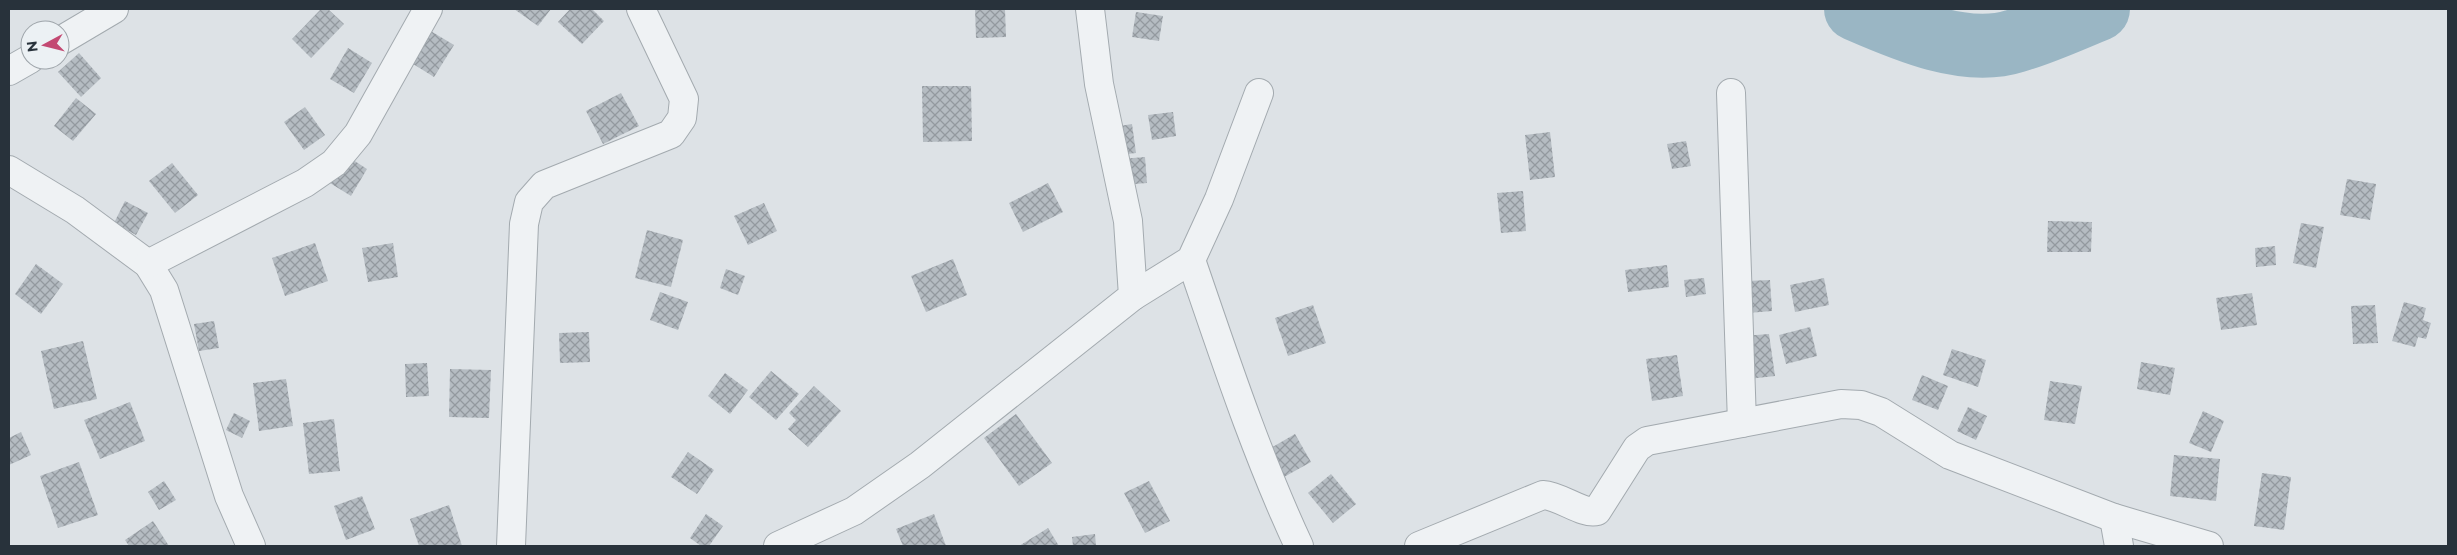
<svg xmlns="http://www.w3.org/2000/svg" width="2457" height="555" font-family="Montserrat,sans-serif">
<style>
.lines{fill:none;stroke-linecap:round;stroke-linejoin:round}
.river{stroke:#9ab6c4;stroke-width:64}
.building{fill:url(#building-cross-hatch)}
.minor-casing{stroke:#a3aaaf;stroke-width:30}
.minor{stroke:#eff2f4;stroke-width:28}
</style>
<defs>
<pattern id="building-cross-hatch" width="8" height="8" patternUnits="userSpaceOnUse" patternTransform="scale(1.25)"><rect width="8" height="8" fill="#b5bcc2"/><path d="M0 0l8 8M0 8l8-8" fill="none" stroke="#93999f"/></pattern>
</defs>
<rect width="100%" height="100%" fill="#dde2e6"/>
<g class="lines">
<!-- river -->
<path class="river" d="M1856,9C1902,29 1965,57 2015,41C2043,33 2071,20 2098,9"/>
</g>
<!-- building -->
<g class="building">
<polygon points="321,9 328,9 344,24 311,58 292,39"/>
<polygon points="514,9 551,9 538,26"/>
<polygon points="570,9 592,9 604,21 582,44 558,22"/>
<polygon points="975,9 1005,9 1006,37 976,38"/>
<polygon points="1136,12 1163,16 1159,41 1132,37"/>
<polygon points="429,30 454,45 434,77 410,62"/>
<polygon points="348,48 372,63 354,93 330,79"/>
<polygon points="79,53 101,78 81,97 58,72"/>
<polygon points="922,86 971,86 972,141 923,142"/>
<polygon points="621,93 639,126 603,144 586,111"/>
<polygon points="76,98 96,114 73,141 54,126"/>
<polygon points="305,107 325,135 304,150 284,122"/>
<polygon points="1173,112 1176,136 1152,140 1148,115"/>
<polygon points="1132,124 1136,153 1119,155 1114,127"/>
<polygon points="1550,132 1555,177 1530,180 1525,135"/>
<polygon points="1686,141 1691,166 1672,169 1667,144"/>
<polygon points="347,156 367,169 351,196 330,183"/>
<polygon points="1145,157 1147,183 1123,185 1121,159"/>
<polygon points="172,163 198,195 175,213 149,181"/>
<polygon points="2347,179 2376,184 2370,220 2340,215"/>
<polygon points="1048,183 1063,212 1023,232 1009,203"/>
<polygon points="1523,191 1526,231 1501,233 1497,193"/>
<polygon points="125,201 148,213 136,235 114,223"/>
<polygon points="764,203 777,231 748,245 734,216"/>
<polygon points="2048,221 2092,222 2091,252 2047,252"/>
<polygon points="2301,223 2324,227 2316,268 2293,263"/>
<polygon points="647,230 683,240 671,287 635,278"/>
<polygon points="315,243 328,281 285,296 272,258"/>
<polygon points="393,243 398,277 368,282 362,248"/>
<polygon points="2275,246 2276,265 2256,267 2255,248"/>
<polygon points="953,259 967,295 926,312 911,276"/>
<polygon points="36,264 63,284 41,314 15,294"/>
<polygon points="1667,265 1669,287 1628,292 1625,270"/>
<polygon points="726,269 745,276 738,295 720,288"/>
<polygon points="1704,278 1706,294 1686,297 1684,280"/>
<polygon points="1824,278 1829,305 1795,312 1790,285"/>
<polygon points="1770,280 1772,311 1748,313 1746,281"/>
<polygon points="660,292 688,302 678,330 650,320"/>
<polygon points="2252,293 2257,325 2221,330 2216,298"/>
<polygon points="2404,302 2426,308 2423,320 2431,323 2426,339 2418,337 2415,347 2392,341"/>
<polygon points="1313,305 1326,343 1288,356 1275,318"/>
<polygon points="2375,305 2378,343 2353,344 2351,306"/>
<polygon points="214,321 219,348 199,351 194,324"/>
<polygon points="1810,327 1817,356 1786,364 1779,335"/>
<polygon points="589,332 590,362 560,363 559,333"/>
<polygon points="1769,334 1775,376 1748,379 1743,336"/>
<polygon points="83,341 97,399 54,409 41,351"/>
<polygon points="1952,349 1986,360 1978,387 1943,375"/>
<polygon points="1677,355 1683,396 1652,401 1646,359"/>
<polygon points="2141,362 2175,368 2170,395 2137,389"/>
<polygon points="427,363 429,396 406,397 405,364"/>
<polygon points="450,369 491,370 489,418 449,417"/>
<polygon points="771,371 799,394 776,420 749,397"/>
<polygon points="725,373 748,390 730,414 708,396"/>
<polygon points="1922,375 1948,386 1938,410 1912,400"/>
<polygon points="286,379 293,426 259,431 253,383"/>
<polygon points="2050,381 2082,386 2075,424 2044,420"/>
<polygon points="814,386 841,411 808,447 788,429 796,420 789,413"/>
<polygon points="130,402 145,441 100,459 84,420"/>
<polygon points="1968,407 1987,416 1976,440 1957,431"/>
<polygon points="2203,411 2224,421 2211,452 2189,443"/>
<polygon points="234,413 250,421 242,438 226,430"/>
<polygon points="1016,414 1052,463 1019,486 984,438"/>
<polygon points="334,419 340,471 309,474 303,423"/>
<polygon points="21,432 31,455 9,465 9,438"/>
<polygon points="1295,434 1311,462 1284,477 1269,449"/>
<polygon points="688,452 714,470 697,494 671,477"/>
<polygon points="2174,455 2220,459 2216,501 2170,496"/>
<polygon points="79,462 98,515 58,528 40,476"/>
<polygon points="2262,473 2291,477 2284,530 2254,526"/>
<polygon points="1331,474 1356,504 1333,523 1308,493"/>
<polygon points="164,481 176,500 159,510 148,492"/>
<polygon points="1149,481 1170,521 1145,533 1124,493"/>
<polygon points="362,496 375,529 346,540 334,506"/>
<polygon points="449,505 462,546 419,546 410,519"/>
<polygon points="706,514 723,526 709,546 701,546 690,538"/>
<polygon points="934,514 946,546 903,546 896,529"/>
<polygon points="153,521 169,546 129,546 125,540"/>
<polygon points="1048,528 1059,546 1019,546"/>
<polygon points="1095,534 1096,546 1073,546 1072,537"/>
</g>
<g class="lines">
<defs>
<g id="minor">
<polyline points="60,41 114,9"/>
<polyline points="9,71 30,59"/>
<polyline points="1731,93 1742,423"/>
<polyline points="9,170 75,210 148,264 164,290 229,496 251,546"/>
<path d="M1191,260C1224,356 1256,454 1299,546"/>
<polyline points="148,264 305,183 334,163 358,134 428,9"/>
<polyline points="1133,296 1191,260 1219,199 1259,93"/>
<polyline points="2114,518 2119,546"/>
<polyline points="511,546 524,224 529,202 544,185 671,134 682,118 684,99 641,9"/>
<polyline points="778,546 854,511 920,465 1133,296 1128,221 1099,84 1090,9"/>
<path d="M1419,546L1543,495C1561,496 1583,515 1597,511L1637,448L1647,441L1841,404L1861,405L1881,412L1950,455L2114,518L2209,546"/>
</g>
</defs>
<!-- minor casing -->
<use href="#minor" class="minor-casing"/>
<!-- minor -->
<use href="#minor" class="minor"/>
</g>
<!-- border -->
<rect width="2457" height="555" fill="none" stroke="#28323b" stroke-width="20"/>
<!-- north arrow -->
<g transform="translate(45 45) rotate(263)"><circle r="24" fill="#ecf1f4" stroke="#9ea5aa"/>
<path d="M0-4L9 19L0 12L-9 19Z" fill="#c34972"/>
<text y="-8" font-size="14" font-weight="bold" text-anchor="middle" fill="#28323b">N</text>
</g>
</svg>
